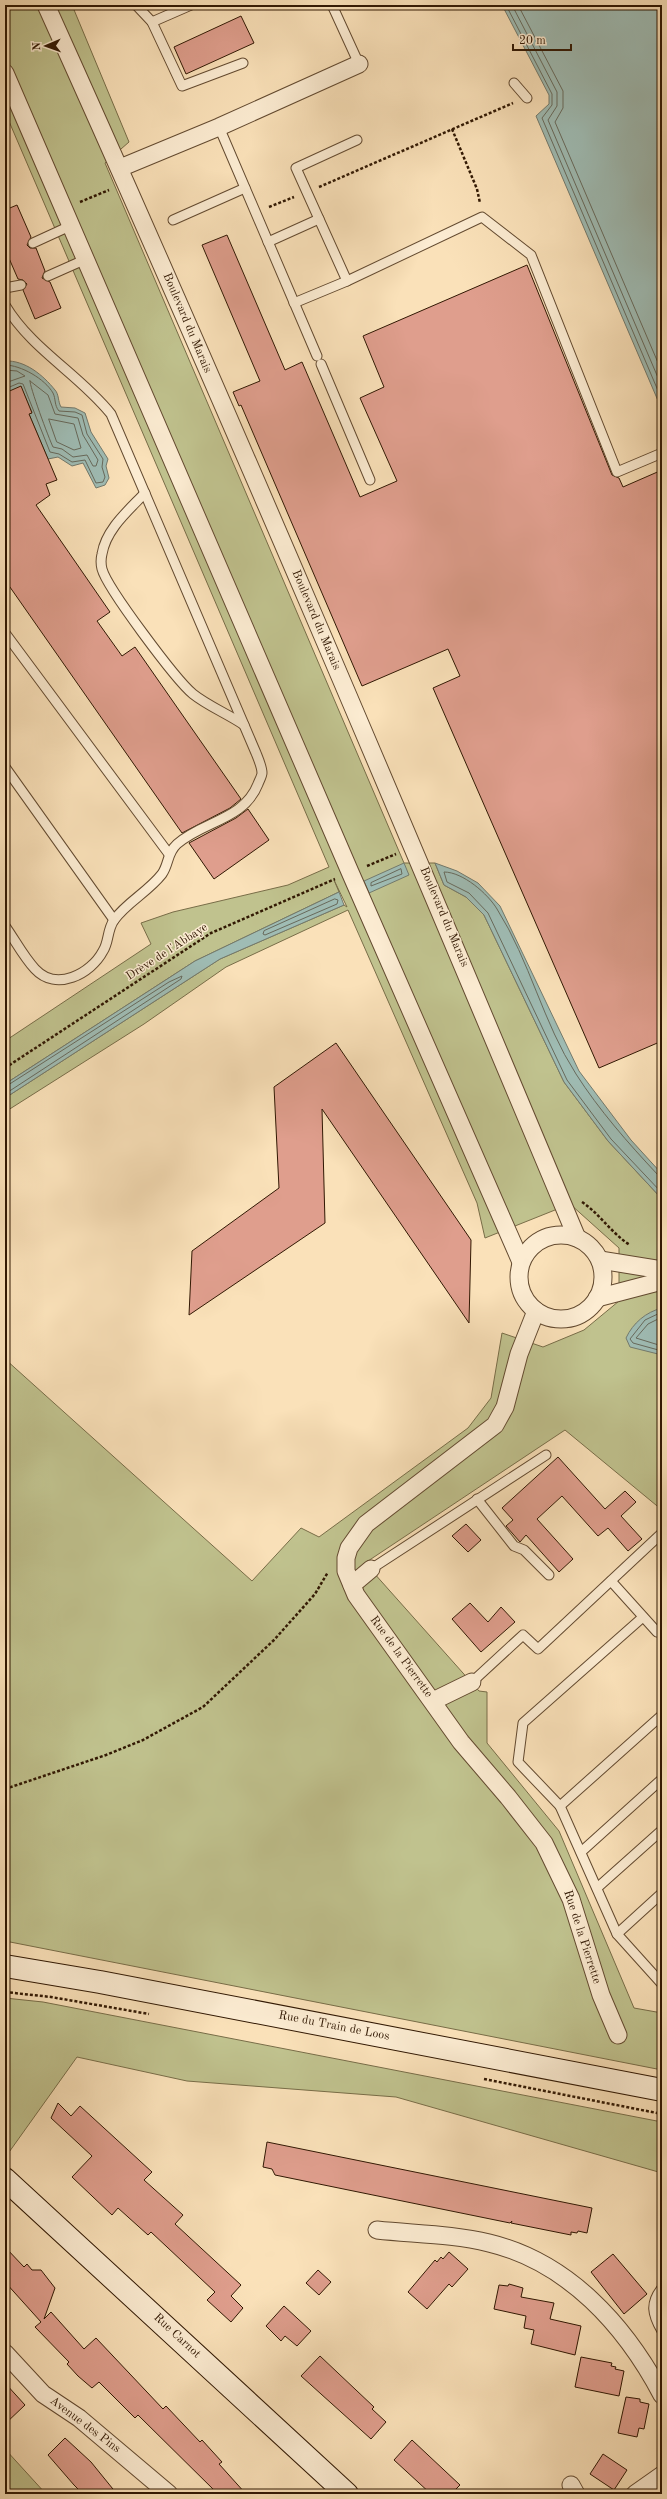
<svg xmlns="http://www.w3.org/2000/svg" width="667" height="2499" font-family="'Old Standard TT',serif">
<style>
.green{fill:#c0c28e;stroke:#786d48}
.water{fill:#9fbcb4;stroke:#737a6d}
.lines{fill:none;stroke-linecap:round;stroke-linejoin:round}
.shore{stroke:#686a5c;stroke-width:1}
.building{fill:#df9e8d;stroke:#311803}
.lane-casing{stroke:#634a30;stroke-width:11}
.street-casing{stroke:#634a30;stroke-width:19}
.secondary-casing{stroke:#311803;stroke-width:24}
.path{stroke:#311803;stroke-width:2.5;stroke-dasharray:3 2;stroke-linecap:butt}
.lane{stroke:#fcecd2;stroke-width:9}
.street{stroke:#fcecd2;stroke-width:17}
.secondary{stroke:#fcecd2;stroke-width:22}
.labels{text-anchor:middle;dominant-baseline:central;stroke-width:3;stroke-linejoin:round;paint-order:stroke}
.street-label{font-size:12px;fill:#311803;stroke:#fcecd2}
</style>
<rect width="100%" height="100%" fill="#fae1b9"/>
<filter id="stains"><feTurbulence type="fractalNoise" baseFrequency=".005" numOctaves="4"/><feColorMatrix values="0 0 0 0 .2 0 0 0 0 .09 0 0 0 0 .02 0 0 0 .5 -.17"/></filter>
<radialGradient id="worn" r=".72"><stop offset=".6" stop-color="#630" stop-opacity="0"/><stop offset="1" stop-color="#630" stop-opacity=".3"/></radialGradient>
<!-- green -->
<g class="green">
<polygon points="5,5 72,5 129,142 105,163 404,863 435,863 444,885 466,897 484,915 564,1082 608,1141 662,1199 662,1510 565,1430 365,1563 479,1691 487,1692 487,1743 559,1831 634,2008 662,2013 662,2070 5,1941 5,1359 252,1581 301,1528 319,1537 468,1428 491,1398 502,1333 543,1347 584,1330 619,1301 619,1248 570,1204 485,1238 477,1203 348,910 226,967 144,1024 5,1112 5,1098 220,959 344,905 347,907 334,880 339,892 195,961 5,1084 5,1041 151,944 141,923 173,912 288,885 329,867 5,112"/>
<polygon points="5,1998 43,2002 662,2122 662,2173 396,2097 187,2081 77,2057 7,2155 5,2153"/>
<polygon points="5,2449 46,2494 5,2494"/>
</g>
<!-- water -->
<g class="water">
<polygon points="502,5 662,5 662,410 536,116 549,104 549,95"/>
<path d="M5,361C25,360 43,375 55,390C59,394 58,402 61,407L75,408L85,413L91,432L108,459L106,466L109,478L105,485L96,488L83,463L72,466L58,457L48,459L29,414L32,412L21,387L5,393Z"/>
<polygon points="404,863 409,875 369,893 364,881"/>
<polygon points="435,863 457,871 478,883 500,906 579,1071 631,1140 662,1174 662,1199 608,1141 564,1082 484,915 466,897 444,885"/>
<polygon points="339,892 344,905 220,959 5,1098 5,1084 195,961"/>
<path d="M662,1308V1355L630,1347L626,1338C633,1323 646,1312 662,1308Z"/>
</g>
<g class="lines">
<!-- shore -->
<g class="shore">
<polyline points="506,5 552,94 552,105 542,118 662,400"/>
<polyline points="512,5 557,92 557,106 548,120 662,387"/>
<polyline points="518,5 563,91 563,108 555,122 662,372"/>
<path d="M5,365C21,365 45,379 53,393C56,399 54,405 59,411L75,412L82,415L87,434L103,459L102,467L105,477L103,482L96,483L85,460L72,462L59,454L50,452L23,384L19,383L5,389"/>
<polyline points="5,370 17,371 25,376 5,383"/>
<path d="M30,381L48,395L55,414L78,418L83,435L98,460L96,466H93L87,455L73,457L62,449L53,447C49,439 29,385 30,381Z"/>
<polygon points="49,419 74,424 81,448 74,450 57,442"/>
<polygon points="401,869 402,874 371,886 371,883"/>
<polygon points="335,899 338,900 337,904 265,935 263,934 264,931"/>
<polyline points="5,1087 169,982 182,976 181,979 5,1094"/>
<path d="M662,1176L658,1175C628,1143 599,1110 576,1074C543,1023 530,961 497,909C488,894 463,872 444,872L447,882L469,893L488,913L567,1080L611,1139L662,1193"/>
<polyline points="662,1312 645,1320 630,1339 633,1343 662,1351"/>
<polyline points="662,1317 648,1324 636,1338 662,1346"/>
</g>
</g>
<!-- building -->
<g class="building">
<polygon points="241,16 254,43 186,74 174,47"/>
<polygon points="17,205 31,237 27,245 30,248 36,248 45,271 42,278 50,282 61,308 35,319 23,290 27,284 23,280 18,279 5,249 5,210"/>
<polygon points="227,235 285,370 302,362 360,497 397,481 360,398 384,387 363,336 527,265 612,475 619,478 623,487 662,470 662,1041 599,1068 433,688 460,676 448,649 362,686 241,405 239,406 233,392 260,381 202,245"/>
<polygon points="21,386 32,413 29,414 57,480 46,484 50,495 36,505 110,612 97,621 122,656 135,647 241,799 230,808 182,833 5,580 5,393"/>
<polygon points="248,809 269,840 214,879 189,843 236,818"/>
<polygon points="336,1043 471,1240 469,1323 322,1109 325,1223 189,1315 192,1251 279,1188 274,1087"/>
<polygon points="558,1457 605,1509 625,1491 636,1502 621,1516 642,1539 628,1551 608,1528 598,1536 562,1496 537,1519 573,1559 559,1572 526,1535 520,1542 506,1526 513,1520 502,1508"/>
<polygon points="466,1524 481,1540 468,1552 452,1536"/>
<polygon points="470,1603 488,1622 501,1607 515,1622 481,1652 452,1619"/>
<polygon points="58,2103 71,2116 80,2106 152,2172 144,2180 183,2215 175,2224 241,2285 231,2296 243,2308 231,2322 207,2300 215,2292 151,2232 148,2235 118,2208 112,2215 72,2177 92,2156 51,2118"/>
<polygon points="267,2142 592,2208 587,2233 578,2231 577,2233 571,2232 571,2235 511,2223 512,2221 510,2223 275,2175 272,2169 263,2167"/>
<polygon points="5,2247 24,2267 27,2264 32,2270 41,2270 55,2288 44,2319 51,2312 84,2349 96,2338 163,2409 166,2406 200,2442 202,2440 222,2462 219,2464 246,2494 218,2494 138,2415 135,2418 99,2382 92,2388 78,2376 67,2364 69,2362 35,2327 41,2322 5,2282"/>
<polygon points="449,2252 468,2269 452,2287 449,2284 427,2309 408,2292 435,2260 437,2262 441,2257 443,2259"/>
<polygon points="613,2254 647,2294 624,2314 591,2272"/>
<polygon points="318,2270 331,2282 319,2295 306,2283"/>
<polygon points="509,2284 523,2288 521,2297 554,2303 550,2319 581,2326 575,2355 531,2344 534,2330 524,2328 526,2316 494,2309 499,2285 508,2286"/>
<polygon points="284,2306 311,2331 297,2346 285,2336 281,2341 266,2326"/>
<polygon points="320,2356 374,2407 372,2409 386,2422 371,2439 301,2376"/>
<polygon points="581,2357 612,2363 611,2366 616,2367 615,2369 624,2371 619,2396 575,2387"/>
<polygon points="5,2383 25,2405 5,2424"/>
<polygon points="626,2397 640,2399 640,2402 649,2404 644,2429 639,2428 637,2437 618,2433"/>
<polygon points="65,2438 91,2462 117,2494 83,2494 74,2485 48,2455"/>
<polygon points="412,2440 460,2485 451,2494 431,2494 394,2460"/>
<polygon points="603,2454 627,2470 614,2490 590,2474"/>
</g>
<g class="lines">
<defs>
<g id="lane">
<polyline points="136,5 152,22 182,86 243,63"/>
<polyline points="332,5 359,64"/>
<polyline points="152,22 191,5"/>
<polyline points="514,83 527,98"/>
<polyline points="219,127 317,356"/>
<polyline points="173,220 245,188"/>
<polyline points="268,242 319,219"/>
<polyline points="33,243 70,226"/>
<polyline points="48,276 84,260"/>
<polyline points="347,281 296,168 357,140"/>
<polyline points="5,288 21,285"/>
<polyline points="294,303 347,281 482,217 531,255 617,472 662,453"/>
<path d="M5,305C32,350 79,374 111,414L256,753C258,758 262,767 262,773C262,776 259,781 258,784C244,820 203,821 177,844C167,853 169,864 162,874C148,892 127,902 114,920C107,930 109,942 103,951C91,974 56,992 35,969C23,956 15,940 5,926"/>
<polyline points="321,364 370,480"/>
<path d="M145,493C129,510 106,529 102,554C101,558 101,565 102,569C107,588 176,680 193,694C208,706 228,714 244,725"/>
<polyline points="5,633 169,854"/>
<polyline points="5,767 114,920"/>
<polyline points="477,1499 514,1546 524,1550 549,1575"/>
<polyline points="371,1569 546,1455"/>
<polyline points="611,1581 657,1632 662,1628"/>
<polyline points="643,1617 523,1723 518,1762 560,1806 617,1934 662,1984"/>
<polyline points="472,1682 523,1635 538,1649 662,1533"/>
<polyline points="560,1806 662,1715"/>
<polyline points="581,1852 662,1779"/>
<polyline points="597,1888 662,1830"/>
<polyline points="617,1934 662,1893"/>
<path d="M662,2288C650,2303 652,2314 662,2331"/>
</g>
<g id="street">
<path d="M46,5C230,413 404,825 577,1238"/>
<polyline points="5,73 350,872 521,1262"/>
<polyline points="120,168 219,127 359,64"/>
<circle cx="561" cy="1277" r="42"/>
<polyline points="600,1260 662,1270"/>
<polyline points="597,1298 662,1281"/>
<polyline points="536,1311 519,1354 505,1407 495,1425 366,1524 349,1548 346,1558 346,1571 356,1595 461,1742 508,1797 544,1843 571,1899 601,1995 618,2035"/>
<polyline points="352,1585 371,1569"/>
<polyline points="433,1701 472,1682"/>
<path d="M377,2230C414,2234 453,2234 489,2243C568,2262 625,2325 662,2395"/>
<polyline points="5,2353 43,2394 79,2418 169,2494"/>
<polyline points="571,2485 576,2494"/>
<polyline points="635,2494 662,2475"/>
</g>
<g id="secondary">
<polyline points="5,1966 100,1982 662,2090"/>
<polyline points="5,2179 347,2494"/>
</g>
</defs>
<!-- lane casing -->
<use href="#lane" class="lane-casing"/>
<!-- street casing -->
<use href="#street" class="street-casing"/>
<!-- secondary casing -->
<use href="#secondary" class="secondary-casing"/>
<!-- path -->
<g class="path">
<polyline points="452,129 477,189 480,203"/>
<polyline points="319,187 513,103"/>
<polyline points="80,202 109,190"/>
<polyline points="269,207 294,197"/>
<polyline points="367,866 396,854"/>
<polyline points="5,1068 211,933 335,879"/>
<path d="M582,1202C600,1214 611,1233 630,1245"/>
<polyline points="5,1789 106,1755 143,1740 203,1707 274,1640 315,1594 328,1572"/>
<polyline points="5,1992 51,1997 149,2014"/>
<polyline points="484,2079 662,2114"/>
</g>
<!-- lane -->
<use href="#lane" class="lane"/>
<!-- street -->
<use href="#street" class="street"/>
<!-- secondary -->
<use href="#secondary" class="secondary"/>
</g>
<g class="labels">
<!-- street labels -->
<g class="street-label">
<text transform="translate(187 323) rotate(67)">Boulevard du Marais</text>
<text transform="translate(316 620) rotate(67)">Boulevard du Marais</text>
<text transform="translate(444 917) rotate(67)">Boulevard du Marais</text>
<text transform="translate(167 952) rotate(-33)">Drève de l'Abbaye</text>
<text transform="translate(401 1657) rotate(54)">Rue de la Pierrette</text>
<text transform="translate(582 1937) rotate(72)">Rue de la Pierrette</text>
<text transform="translate(334 2026) rotate(11)">Rue du Train de Loos</text>
<text transform="translate(177 2336) rotate(43)">Rue Carnot</text>
<text transform="translate(85 2425) rotate(37)">Avenue des Pins</text>
</g>
</g>
<!-- margin -->
<rect width="667" height="2499" fill="none" stroke="#fae1b9" stroke-width="20"/>
<rect x="6" y="6" width="655" height="2487" fill="none" stroke="#311803" stroke-width="2"/>
<rect x="10" y="10" width="647" height="2479" fill="none" stroke="#311803"/>
<!-- north arrow -->
<g transform="translate(46 46) rotate(268)" stroke="#fcecd2" stroke-width="3" paint-order="stroke">
<path d="M0-3L7 15L0 10L-7 15Z" fill="#311803"/>
<text y="-6" font-size="11" font-weight="bold" text-anchor="middle" fill="#311803">N</text>
</g>
<!-- scale -->
<path d="M513 44v6h58v-6" fill="none" stroke="#311803" stroke-width="2"/>
<text x="519" y="44" font-size="12" fill="#311803" stroke="#fcecd2" stroke-width="3" paint-order="stroke">20 m</text>
<rect width="100%" height="100%" filter="url(#stains)"/>
<rect width="100%" height="100%" fill="url(#worn)"/>
</svg>
